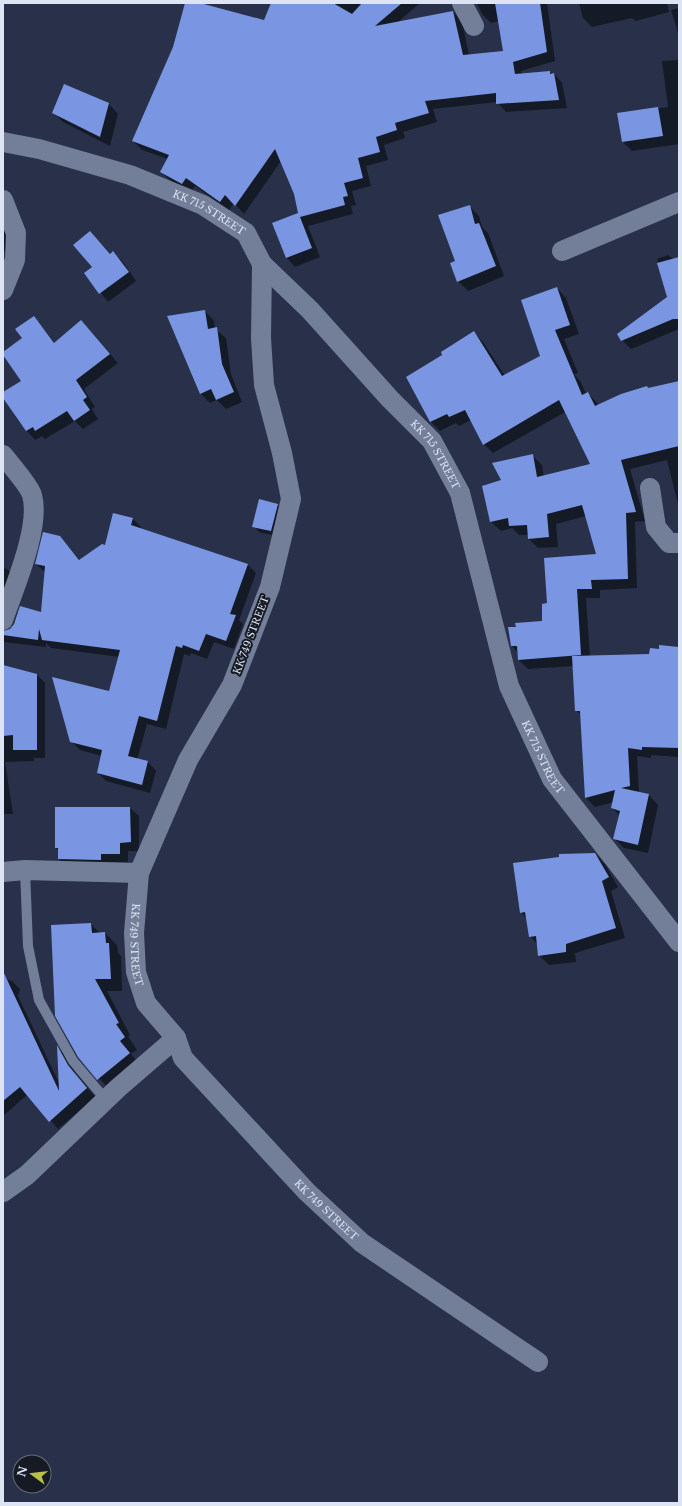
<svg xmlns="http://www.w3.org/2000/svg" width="682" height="1506" font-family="'Libre Baskerville',serif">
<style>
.shadow{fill:#0007}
.building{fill:#7a96e2}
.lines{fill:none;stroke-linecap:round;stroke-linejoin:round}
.lane{stroke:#737e99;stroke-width:10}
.street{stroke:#737e99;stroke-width:20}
.labels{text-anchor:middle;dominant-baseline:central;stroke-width:4;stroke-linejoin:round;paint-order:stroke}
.street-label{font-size:10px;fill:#dde4f3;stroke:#151a24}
</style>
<rect width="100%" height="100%" fill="#283149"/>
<!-- shadow -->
<g class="shadow">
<polygon points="186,3 195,3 362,46 292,3 420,3 397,23 453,12 462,21 469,55 504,52 499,21 491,23 482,14 477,3 547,3 555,61 521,71 522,75 549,72 554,74 562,83 567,108 506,112 497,102 433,109 437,122 403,132 405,138 384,145 388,160 366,166 371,186 352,191 356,205 351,206 353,214 308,226 320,257 295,267 287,258 274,224 299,213 295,194 281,161 244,214 234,203 229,210 195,186 191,192 170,180 161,172 168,159 142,150 133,141 174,48"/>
<polygon points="579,3 667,3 669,12 636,21 632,18 592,27 583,18"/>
<polygon points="679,8 679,36 671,10"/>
<polygon points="679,60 679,144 632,151 623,142 618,114 668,107 662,61"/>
<polygon points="109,104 118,114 110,146 63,122 53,112"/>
<polygon points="469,206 479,216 482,227 488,233 504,276 468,291 458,281 456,262"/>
<polygon points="3,225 14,239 4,252 3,252"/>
<polygon points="98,240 111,254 113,253 122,261 136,281 108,302 85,273 94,267"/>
<polygon points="668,255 673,259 679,258 679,329 631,349 622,340 668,297 657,259"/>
<polygon points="557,288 566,298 579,334 564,339 578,373 574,374 581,382 586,394 588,393 599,405 649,389 679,382 679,508 667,460 630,469 645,521 635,522 637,588 600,590 600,598 586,598 590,657 650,655 659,650 679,647 679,757 651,755 651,758 637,756 639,793 649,795 658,805 648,853 624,848 615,839 620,816 612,808 614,802 595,807 586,798 581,715 576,710 574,666 528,669 519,660 518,653 512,646 517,628 544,622 548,604 597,555 586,516 556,524 558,547 538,548 529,539 528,535 519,535 512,528 501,531 491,522 502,480 532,455 542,465 544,477 591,465 565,412 493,453 484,444 471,420 459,426 456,423 440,431 431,422 408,377 444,355 474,332 483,342 505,376 541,356"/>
<polygon points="205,311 214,321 215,329 226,338 231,374 242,402 226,409 217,400 210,403 201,394 168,317"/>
<polygon points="34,317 55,343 81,321 118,363 84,389 95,407 92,409 98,419 83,429 75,421 45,439 42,436 35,440 27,431 17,419 3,396 3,393 22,381 3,353 23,338"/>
<polygon points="278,505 283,510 276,536 259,532 254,526"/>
<polygon points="133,519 141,527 140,529 248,565 256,573 239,620 243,624 234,649 214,642 207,659 191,653 190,656 184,654 166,729 147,724 137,760 148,762 156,771 150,793 106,781 98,773 102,756 80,750 71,741 110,693 120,657 51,648 46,643 46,647 3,642 3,632 11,629 21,608 42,613 45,572 36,564 59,536 80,560 106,546"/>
<polygon points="3,568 7,569 15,577 3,615"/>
<polygon points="3,666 37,675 45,683 45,758 34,758 34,761 5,762 13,814 3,814"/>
<polygon points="130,808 139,816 139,851 128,851 128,862 109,862 68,867 59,859 59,851 56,848"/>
<polygon points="595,854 605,864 618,887 611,891 625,938 575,953 576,962 549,965 539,955 538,945 530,936 527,919 521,912"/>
<polygon points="91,924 100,933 105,933 117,945 118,953 121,956 122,991 107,991 130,1035 128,1036 137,1050 131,1054 141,1066 111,1091 99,1078"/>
<polygon points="3,964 5,979 12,981 20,989 18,996 60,1085 58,1048 65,1054 76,1074 95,1097 58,1129 28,1094 3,1116"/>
</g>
<!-- building -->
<g class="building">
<polygon points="185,3 200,3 264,20 271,3 333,3 352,14 362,3 402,3 375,26 453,11 463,55 503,51 495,3 540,3 547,52 513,62 515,74 550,71 550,74 554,73 559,100 496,104 496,93 425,101 429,113 395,123 397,130 376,137 380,152 358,158 363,178 344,183 348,196 343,197 345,205 300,217 312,248 286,258 272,223 298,213 294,194 275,149 235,206 225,195 220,202 186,178 182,184 160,172 169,155 132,141 173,47"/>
<polygon points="64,84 109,103 100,137 52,113"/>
<polygon points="658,107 663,136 622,142 617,113"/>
<polygon points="470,205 475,224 479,223 496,266 457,282 450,263 455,261 438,215"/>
<polygon points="90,231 110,254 113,251 129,272 99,294 84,273 92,267 73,245"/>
<polygon points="679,257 679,319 673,319 621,341 617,334 667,297 657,263"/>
<polygon points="557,287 570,325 555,330 582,395 588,392 595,406 621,394 647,386 648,388 679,381 679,446 621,460 636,512 626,513 628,579 591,580 592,589 577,589 581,655 518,660 517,646 511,646 508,627 516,627 515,623 542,621 542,604 547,603 544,558 596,554 582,505 547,514 549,537 528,539 527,525 509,526 508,518 490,522 482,486 501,480 492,463 533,454 537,477 590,464 559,400 483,445 465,410 449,417 447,414 430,422 406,377 442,355 441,352 474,331 502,376 540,356 521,300"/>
<polygon points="205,310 208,329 217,327 222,364 234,392 216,400 211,389 200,394 167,316"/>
<polygon points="34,316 54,343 81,320 110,354 76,380 87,397 83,400 90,410 74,421 67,411 35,431 33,427 26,431 3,398 3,392 21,381 3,355 3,352 22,338 15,329"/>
<polygon points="259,499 278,504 271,531 252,527"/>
<polygon points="113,513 133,518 131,525 248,564 230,614 236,615 226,641 206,634 199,651 183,645 182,648 176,646 157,721 139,716 128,756 148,761 142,785 97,773 102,750 70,742 52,677 109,691 120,650 42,640 39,629 38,640 3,635 3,631 10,629 14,624 20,606 41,612 45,566 35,564 43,532 60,536 79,560 102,544 105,545"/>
<polygon points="659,645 679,647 679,748 642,747 642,750 628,748 630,786 621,788 649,794 638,845 613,839 620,811 611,808 615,790 585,798 580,711 575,711 572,656 649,654 650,648 659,649"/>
<polygon points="3,665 37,674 37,750 13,750 13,735 3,736"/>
<polygon points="55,807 130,807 131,842 120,843 120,854 101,854 101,860 58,859 58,848 55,848"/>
<polygon points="595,853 609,877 602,881 616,928 566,944 566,952 538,956 536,936 529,937 525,912 520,913 513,863 559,857 559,854"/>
<polygon points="91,923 92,933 105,932 106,943 109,943 111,979 95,979 119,1023 116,1024 125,1037 120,1041 130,1053 97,1080 78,1057 55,1016 51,925"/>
<polygon points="3,971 59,1091 57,1045 68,1065 87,1088 49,1122 20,1087 3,1101"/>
</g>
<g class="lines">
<!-- lane -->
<polyline class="lane" points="25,870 28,946 39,1000 73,1061 106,1100"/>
<!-- street -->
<g class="street">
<polyline points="462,3 474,26"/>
<path id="s1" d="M3,142L39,149L130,175L203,205L246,233L262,264L310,310L390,399L432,441L460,493L509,686L552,779L679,942"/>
<polyline points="3,200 16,233 15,260 3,290"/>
<polyline points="562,251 679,202"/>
<path id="s2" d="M262,264L261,338L264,385L282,453L291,499L270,587L232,685L188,760L139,873L134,933L136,972L146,1003L176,1038L183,1058L307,1192L362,1243L538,1362"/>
<path d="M3,455C10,464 29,485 32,495C41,527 14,588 3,620"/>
<polyline points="650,488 656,527 669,543 679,543"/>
<polyline points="3,872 25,870 139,873"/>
<polyline points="3,1192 27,1175 118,1088 176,1038"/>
</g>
</g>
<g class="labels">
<!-- street labels -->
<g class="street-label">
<text stroke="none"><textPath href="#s1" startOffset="219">KK 715 STREET</textPath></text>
<text stroke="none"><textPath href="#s1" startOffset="555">KK 715 STREET</textPath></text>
<text transform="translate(251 635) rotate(-69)">KK 749 STREET</text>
<text stroke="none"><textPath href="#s1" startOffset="879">KK 715 STREET</textPath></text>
<text stroke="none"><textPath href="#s2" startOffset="716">KK 749 STREET</textPath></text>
<text stroke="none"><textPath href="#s2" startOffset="1052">KK 749 STREET</textPath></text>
</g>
</g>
<!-- border -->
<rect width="682" height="1506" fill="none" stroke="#dde4f3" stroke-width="8"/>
<!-- north arrow -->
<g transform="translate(32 1474) rotate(285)"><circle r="19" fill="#151a24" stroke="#656b77"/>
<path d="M0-3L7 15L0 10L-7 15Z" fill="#bac046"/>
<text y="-6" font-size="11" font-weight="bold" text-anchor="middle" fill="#dde4f3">N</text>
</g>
</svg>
